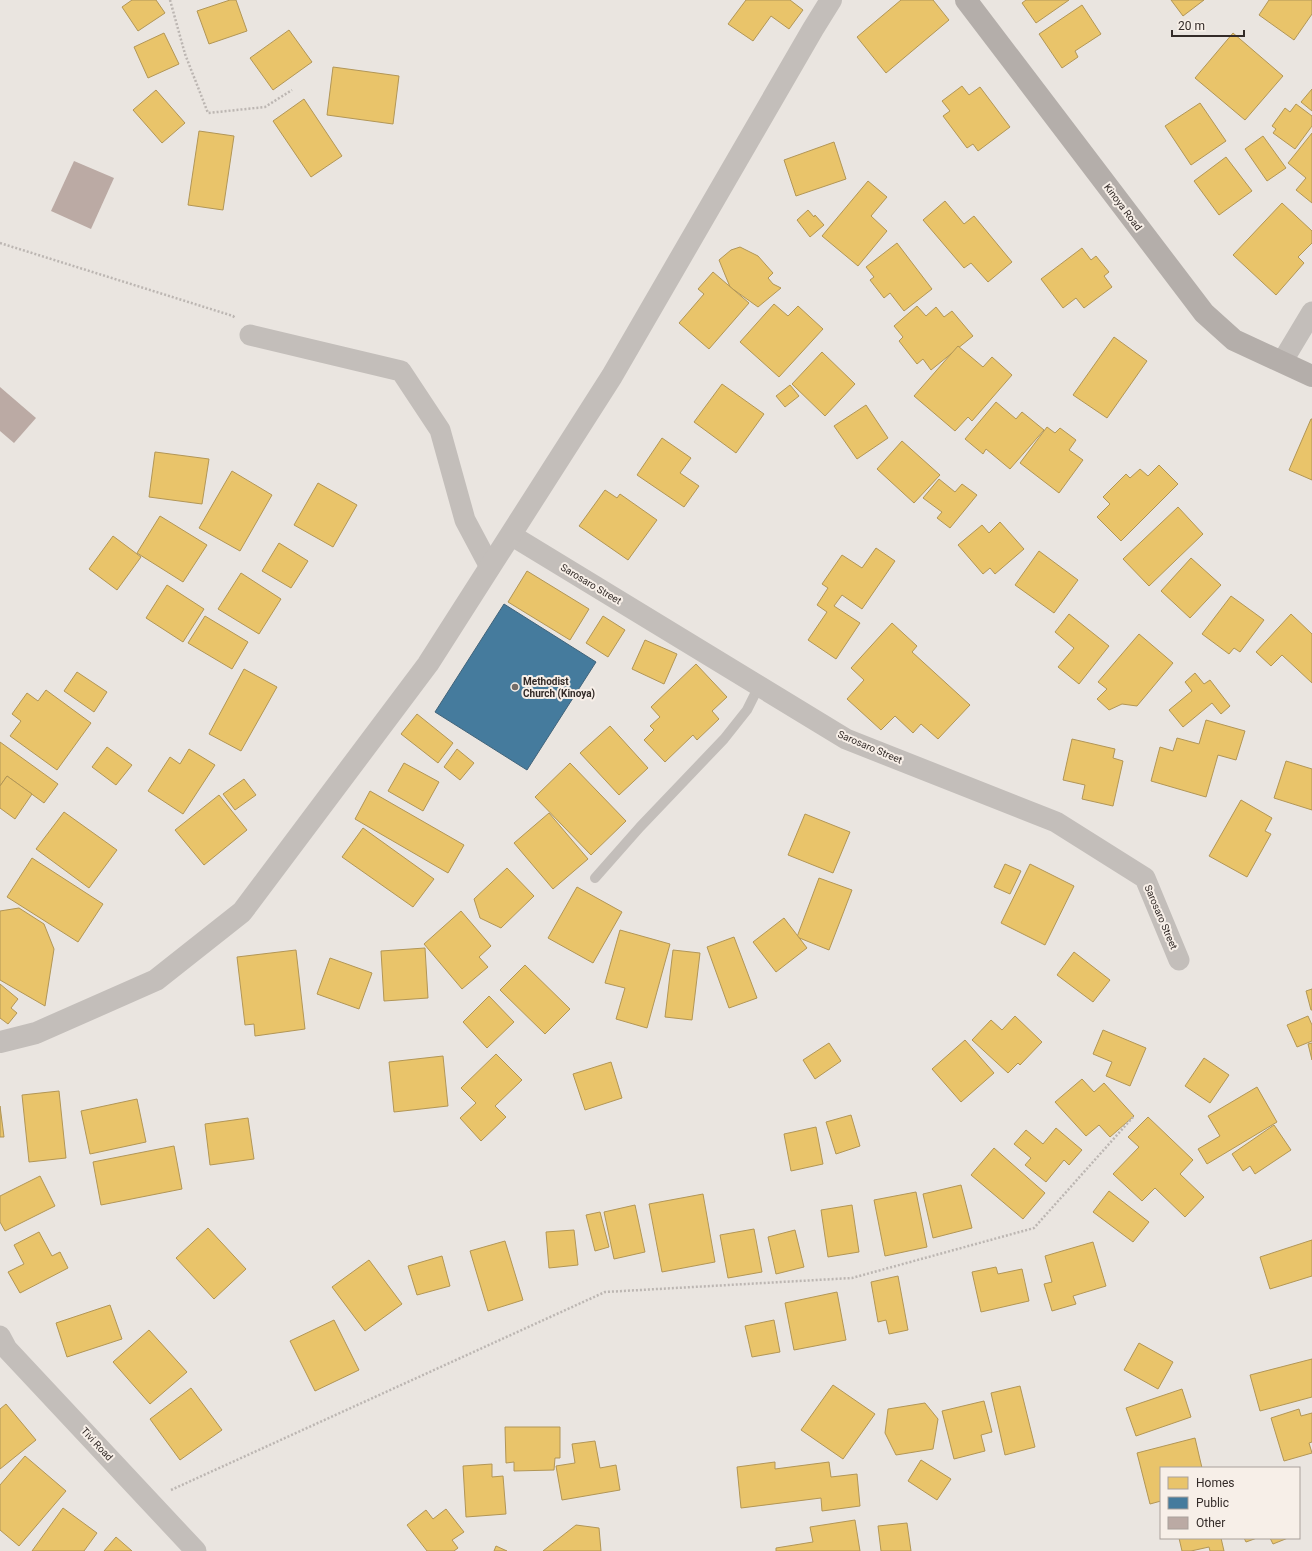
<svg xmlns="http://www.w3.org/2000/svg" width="1312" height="1551" font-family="Roboto,sans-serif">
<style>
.homes{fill:#e9c46a;stroke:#b29656}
.public{fill:#457b9d;stroke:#40637a}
.building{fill:#bbaaa4}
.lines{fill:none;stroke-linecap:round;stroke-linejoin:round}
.path{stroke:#bcb6b2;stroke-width:2.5;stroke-dasharray:2 2;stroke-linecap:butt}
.service{stroke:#c3beba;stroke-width:10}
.minor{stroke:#c3beba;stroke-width:21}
.tertiary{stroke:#c3beba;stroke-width:22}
.secondary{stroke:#b4aeaa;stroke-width:22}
.poi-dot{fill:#736c68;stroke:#f7efe8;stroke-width:1.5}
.labels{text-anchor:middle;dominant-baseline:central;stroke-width:4;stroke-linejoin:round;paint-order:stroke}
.street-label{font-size:10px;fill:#332b28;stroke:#f7efe8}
.poi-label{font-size:10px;font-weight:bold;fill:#332b28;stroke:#f7efe8;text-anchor:start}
</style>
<rect width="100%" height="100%" fill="#eae5e0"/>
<!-- homes -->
<g class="homes">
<polygon points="132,0 156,0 165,13 138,31 122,7"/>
<polygon points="230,0 236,0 247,31 209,44 197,11"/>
<polygon points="746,0 790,0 803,10 789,29 771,16 753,41 728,24"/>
<polygon points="901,0 933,0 949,20 886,73 857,37"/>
<polygon points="1026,0 1069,0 1036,23 1022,3"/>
<polygon points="1171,0 1204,0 1183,16"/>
<polygon points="1269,0 1312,0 1312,14 1294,40 1259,15"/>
<polygon points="1082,5 1101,34 1075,51 1078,57 1062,68 1039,34"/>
<polygon points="289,30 312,62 273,90 250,58"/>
<polygon points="164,33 179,64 148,78 134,47"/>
<polygon points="1233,33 1283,76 1245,120 1195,78"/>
<polygon points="333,67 399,76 393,124 327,115"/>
<polygon points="962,86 969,95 980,87 1010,127 978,151 973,144 967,148 943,116 950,111 942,101"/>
<polygon points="1312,89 1312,111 1301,102"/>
<polygon points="156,90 185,123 162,143 133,110"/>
<polygon points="304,99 342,156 311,177 273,121"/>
<polygon points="1200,103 1226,141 1191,165 1165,126"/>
<polygon points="1296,104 1312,116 1312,126 1295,149 1273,133 1276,129 1272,126 1285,108 1290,112"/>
<polygon points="199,131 234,136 223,210 188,205"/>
<polygon points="1312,133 1312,203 1296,190 1306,178 1288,163"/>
<polygon points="1263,136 1286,168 1267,181 1245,149"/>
<polygon points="834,142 846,179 796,196 784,160"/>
<polygon points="1226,157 1252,191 1219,215 1194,181"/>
<polygon points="868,181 887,197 871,216 887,231 858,266 822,236"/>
<polygon points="945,201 964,224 974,216 1012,262 988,282 971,263 964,268 923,220"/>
<polygon points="1282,203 1312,231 1312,243 1298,257 1304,263 1276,295 1233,255"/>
<polygon points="808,210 814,217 815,215 824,225 810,237 797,220"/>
<polygon points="897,243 932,289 904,311 890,293 884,298 870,280 874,277 866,267"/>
<polygon points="740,247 758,256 773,273 768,278 773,284 781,288 758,307 730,287 719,260 731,250"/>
<polygon points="1082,248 1091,260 1096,256 1109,272 1104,276 1112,287 1084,308 1076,298 1063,308 1041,279"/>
<polygon points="713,272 749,303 709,349 679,323 704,294 698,289"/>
<polygon points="774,304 788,316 798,306 823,329 779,377 740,342"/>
<polygon points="917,306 926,316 936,307 944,317 952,311 973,336 931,370 923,359 917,364 899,341 903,337 894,326"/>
<polygon points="1114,337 1147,361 1107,418 1073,395"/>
<polygon points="958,346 983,367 992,357 1012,375 972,421 968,417 955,431 914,396"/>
<polygon points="822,352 855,384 825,416 792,384"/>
<polygon points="722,384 764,414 736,453 694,422"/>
<polygon points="790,385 799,396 785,407 776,396"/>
<polygon points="996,402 1016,419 1022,412 1044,430 1010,469 986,449 983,454 965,439"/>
<polygon points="866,405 888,438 857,459 834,426"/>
<polygon points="1311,419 1312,419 1312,480 1289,470"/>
<polygon points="1047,427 1055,433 1060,428 1076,440 1069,450 1083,460 1059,493 1020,463"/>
<polygon points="662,438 691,458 680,473 699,486 684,507 637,475"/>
<polygon points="902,441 940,475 914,503 877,469"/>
<polygon points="155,452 209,459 202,504 149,497"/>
<polygon points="1159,465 1178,484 1121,541 1097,517 1110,504 1103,497 1126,474 1130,478 1140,469 1148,476"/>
<polygon points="232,471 272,495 240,551 199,528"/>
<polygon points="939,479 955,492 962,484 977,495 950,528 937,518 942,512 923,498"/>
<polygon points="318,483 357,505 333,547 294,525"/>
<polygon points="605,490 617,498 620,494 657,520 628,560 579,526"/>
<polygon points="1178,507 1203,534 1149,586 1123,559"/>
<polygon points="160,516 207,545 183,582 137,553"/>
<polygon points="1000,522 1024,549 995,574 990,568 983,574 958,545 982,525 989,533"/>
<polygon points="113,536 141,557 117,590 89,569"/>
<polygon points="279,543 308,561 291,588 262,571"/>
<polygon points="876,548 895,561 862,609 842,595 834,606 860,623 836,659 808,640 827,612 817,605 828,588 822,584 842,555 862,568"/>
<polygon points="1039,551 1078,580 1054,613 1015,585"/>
<polygon points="1191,558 1221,585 1190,618 1161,591"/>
<polygon points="527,571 589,609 570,640 508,602"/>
<polygon points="241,573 281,599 259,634 218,609"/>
<polygon points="167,585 204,609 183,642 146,618"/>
<polygon points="1231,596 1264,620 1240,652 1234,648 1229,654 1202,634"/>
<polygon points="1069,614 1109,646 1079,684 1058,667 1074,648 1055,632"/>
<polygon points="1291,614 1312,634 1312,683 1282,655 1271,666 1256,652"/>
<polygon points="205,616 248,642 232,669 188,643"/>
<polygon points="603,616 625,630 608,657 586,643"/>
<polygon points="892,623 917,646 912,652 970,705 938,739 921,724 913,733 895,716 881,730 847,699 864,680 851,668"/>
<polygon points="1139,634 1173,663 1137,706 1122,704 1109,710 1097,699 1107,689 1098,682"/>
<polygon points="645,640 677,654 664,684 632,669"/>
<polygon points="696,664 727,697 712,711 719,719 697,740 693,735 665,762 644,740 654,730 650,726 660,717 651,707"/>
<polygon points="244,669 277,687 241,751 209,734"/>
<polygon points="77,672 107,692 94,712 64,691"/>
<polygon points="1195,673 1204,684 1210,680 1230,706 1221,714 1212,703 1183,727 1169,710 1192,691 1185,682"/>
<polygon points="46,690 91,723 57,770 10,736 21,721 12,714 27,693 38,701"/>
<polygon points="417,714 453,743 438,763 401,734"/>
<polygon points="1206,720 1245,731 1236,760 1218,755 1206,797 1151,781 1160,747 1173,751 1177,738 1199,744"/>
<polygon points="610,726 648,768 619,795 580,753"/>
<polygon points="1072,739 1115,749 1113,758 1123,761 1113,806 1082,799 1085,785 1063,780"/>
<polygon points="0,742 58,784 44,803 7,776 0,786"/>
<polygon points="107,747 132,765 116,785 92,767"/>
<polygon points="189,749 215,765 183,814 148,791 170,757 180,764"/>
<polygon points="457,749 474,763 460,780 444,767"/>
<polygon points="1286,761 1312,769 1312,810 1274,798"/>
<polygon points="404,763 439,782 423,811 388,791"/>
<polygon points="570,763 626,821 591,855 535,797"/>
<polygon points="7,776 32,794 15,819 0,808 0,786"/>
<polygon points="244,779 256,795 235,810 223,794"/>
<polygon points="370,791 464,845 448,873 355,819"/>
<polygon points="219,795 247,830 204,865 175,830"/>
<polygon points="1241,800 1272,818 1265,831 1271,834 1247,877 1209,856"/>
<polygon points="64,812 117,850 89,888 36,849"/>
<polygon points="549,813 588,859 553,889 514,843"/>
<polygon points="805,814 850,832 833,873 788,855"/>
<polygon points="363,828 434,879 413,907 342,857"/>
<polygon points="32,858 103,904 78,942 7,897"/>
<polygon points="1005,864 1021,871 1010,894 994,887"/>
<polygon points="1030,864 1074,886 1045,945 1001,923"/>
<polygon points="507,868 534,896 501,928 480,918 474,899"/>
<polygon points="819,878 852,890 829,950 797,937"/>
<polygon points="577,887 622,912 593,963 548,938"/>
<polygon points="19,908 44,924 54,949 45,1006 0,980 0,911"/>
<polygon points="461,911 491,946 479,957 488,967 462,989 424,944"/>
<polygon points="784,918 807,948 776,972 753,942"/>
<polygon points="620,930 670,944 647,1028 616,1019 625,988 605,983"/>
<polygon points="734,937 757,998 729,1008 707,947"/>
<polygon points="425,948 428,998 384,1001 381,951"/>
<polygon points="296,950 305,1029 255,1036 254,1024 245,1025 237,957"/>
<polygon points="673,950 700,953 692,1020 665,1017"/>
<polygon points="1074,952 1110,980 1093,1002 1057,975"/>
<polygon points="330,958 372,973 359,1009 317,994"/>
<polygon points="525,965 570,1009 545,1034 500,990"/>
<polygon points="0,984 18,999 11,1008 17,1013 8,1024 0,1018"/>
<polygon points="1312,989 1312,1010 1311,1010 1306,991"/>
<polygon points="489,996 514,1022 487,1048 463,1022"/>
<polygon points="1015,1016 1042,1042 1020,1065 1018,1063 1008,1073 972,1040 991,1020 1002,1030"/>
<polygon points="1308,1016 1312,1025 1312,1041 1297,1047 1287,1025"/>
<polygon points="1103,1030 1146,1048 1130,1086 1106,1076 1112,1062 1093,1054"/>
<polygon points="965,1040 994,1073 961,1102 932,1069"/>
<polygon points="829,1043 841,1061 815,1079 803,1060"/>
<polygon points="1312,1043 1312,1060 1308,1044"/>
<polygon points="496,1054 522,1080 495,1106 506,1117 481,1141 460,1118 476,1103 461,1088"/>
<polygon points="443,1056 448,1106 394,1112 389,1062"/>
<polygon points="1204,1058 1229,1075 1210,1103 1185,1086"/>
<polygon points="611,1062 622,1098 585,1110 573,1074"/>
<polygon points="1082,1079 1094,1092 1104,1083 1134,1116 1110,1137 1099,1125 1086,1136 1055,1102"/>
<polygon points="1257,1087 1277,1122 1207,1164 1198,1149 1220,1136 1208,1116"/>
<polygon points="59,1091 66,1158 29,1162 22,1095"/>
<polygon points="137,1099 146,1142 90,1154 81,1111"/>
<polygon points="0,1106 4,1137 0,1137"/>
<polygon points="851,1115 860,1146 836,1154 826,1122"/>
<polygon points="1148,1117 1193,1160 1180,1174 1204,1197 1185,1217 1155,1188 1142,1201 1113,1174 1139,1147 1128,1137"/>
<polygon points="248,1118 254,1159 210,1165 205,1124"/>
<polygon points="1274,1125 1291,1150 1255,1174 1250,1166 1243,1171 1232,1154"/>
<polygon points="816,1127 823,1164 791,1171 784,1134"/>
<polygon points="1056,1128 1082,1150 1069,1165 1064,1160 1046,1182 1025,1165 1031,1158 1014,1144 1026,1130 1043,1144"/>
<polygon points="174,1146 182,1189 101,1205 93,1162"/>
<polygon points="994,1148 1045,1193 1023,1219 971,1175"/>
<polygon points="40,1176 55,1206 5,1231 0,1222 0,1196"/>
<polygon points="961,1185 972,1228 933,1238 923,1194"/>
<polygon points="1109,1191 1149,1222 1133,1242 1093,1212"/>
<polygon points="916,1192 927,1247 885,1256 874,1200"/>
<polygon points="703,1194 715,1262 662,1272 649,1204"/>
<polygon points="635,1205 645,1252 614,1259 604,1212"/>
<polygon points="852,1205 859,1252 828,1257 821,1210"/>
<polygon points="600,1212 609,1247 595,1251 586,1215"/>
<polygon points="208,1228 246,1269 214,1299 176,1258"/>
<polygon points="754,1229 762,1272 728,1278 720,1235"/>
<polygon points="574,1230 578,1265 549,1268 546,1232"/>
<polygon points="795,1230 804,1267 776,1274 768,1237"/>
<polygon points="39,1232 52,1256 60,1252 68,1268 20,1293 8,1272 24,1264 14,1245"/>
<polygon points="1312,1240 1312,1276 1270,1289 1260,1257"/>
<polygon points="505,1241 523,1300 488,1311 470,1251"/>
<polygon points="1093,1242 1106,1286 1073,1296 1076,1304 1052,1311 1044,1284 1052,1282 1045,1256"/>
<polygon points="442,1256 450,1286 417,1295 408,1266"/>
<polygon points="369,1260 402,1304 365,1331 332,1287"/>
<polygon points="996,1267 998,1274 1022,1269 1029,1301 981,1312 972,1272"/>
<polygon points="898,1276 908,1330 889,1334 886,1320 878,1322 871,1282"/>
<polygon points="837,1292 846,1340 794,1350 785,1303"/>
<polygon points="110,1305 122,1339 67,1357 56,1323"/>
<polygon points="334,1320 359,1370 315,1391 290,1341"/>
<polygon points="774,1320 780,1352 752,1357 745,1326"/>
<polygon points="149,1330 187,1372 150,1404 113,1362"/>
<polygon points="1139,1343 1173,1362 1158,1389 1124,1370"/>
<polygon points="1312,1359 1312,1397 1260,1411 1250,1375"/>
<polygon points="833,1385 875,1414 843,1459 801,1430"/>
<polygon points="1020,1386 1035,1447 1005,1455 991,1393"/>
<polygon points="191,1388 222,1430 180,1460 150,1419"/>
<polygon points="1182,1389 1191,1417 1136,1436 1126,1408"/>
<polygon points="984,1401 992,1432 981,1435 985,1451 954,1459 942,1411"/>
<polygon points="925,1403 938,1419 933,1449 896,1455 885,1433 888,1409"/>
<polygon points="6,1404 36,1440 0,1469 0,1409"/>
<polygon points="1299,1409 1301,1416 1312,1413 1312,1442 1309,1443 1312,1453 1284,1461 1271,1418"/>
<polygon points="505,1427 560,1427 560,1458 555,1458 554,1470 514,1471 514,1462 506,1463"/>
<polygon points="1195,1438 1202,1468 1161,1468 1161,1501 1150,1504 1137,1453"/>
<polygon points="595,1441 600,1468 616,1465 620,1490 562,1500 556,1466 575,1463 572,1444"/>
<polygon points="25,1456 66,1491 19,1546 0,1530 0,1485"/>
<polygon points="921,1460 951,1479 937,1500 908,1481"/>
<polygon points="775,1462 775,1469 829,1462 831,1477 857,1474 860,1506 822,1511 821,1498 741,1508 737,1467"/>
<polygon points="492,1464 492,1477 503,1476 506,1514 466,1517 463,1466"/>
<polygon points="63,1508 97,1533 84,1551 32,1551"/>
<polygon points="446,1509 464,1532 452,1540 458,1548 454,1551 427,1551 407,1525 426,1510 433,1519"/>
<polygon points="855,1520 860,1551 776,1551 776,1548 813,1542 810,1527"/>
<polygon points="907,1523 911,1551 881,1551 878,1526"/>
<polygon points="576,1525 599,1528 601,1551 543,1551"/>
<polygon points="116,1537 132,1551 104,1551"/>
<polygon points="1179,1538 1221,1538 1224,1551 1210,1551 1209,1547 1191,1551 1182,1551"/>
<polygon points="1244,1538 1257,1538 1246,1542"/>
<polygon points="1270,1538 1288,1538 1273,1544"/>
<polygon points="496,1546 507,1551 494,1551"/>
</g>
<!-- public -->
<polygon class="public" points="504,604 596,662 527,770 435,712"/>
<!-- building -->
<g class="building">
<polygon points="74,161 114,178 91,229 51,211"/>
<polygon points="0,387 36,418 14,443 0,431"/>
</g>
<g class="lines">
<!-- path -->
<g class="path">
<polyline points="170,0 185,54 208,113 265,107 292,90"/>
<polyline points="0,243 233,316 235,318"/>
<polyline points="171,1490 605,1292 852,1278 1034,1228 1134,1116"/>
</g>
<!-- service -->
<polyline class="service" points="595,878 640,827 724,739 747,710 759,686"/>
<!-- minor -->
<g class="minor">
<polyline points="250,335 401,371 440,430 465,520 490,567"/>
<polyline points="1282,362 1312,312"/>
<polyline points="511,535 846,739 1056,822 1145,878 1179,960"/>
<polyline points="0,1336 7,1349 196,1551"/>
</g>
<!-- tertiary -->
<polyline class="tertiary" points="0,1042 36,1033 156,980 242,912 428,664 612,376 813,29 831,0"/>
<!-- secondary -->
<polyline class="secondary" points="966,0 1204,313 1234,340 1312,376"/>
</g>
<!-- markers -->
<circle class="poi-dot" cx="515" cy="687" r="4"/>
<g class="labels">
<!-- street labels -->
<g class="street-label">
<text transform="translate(1123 207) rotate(53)">Kinoya Road</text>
<text transform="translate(591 584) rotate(31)">Sarosaro Street</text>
<text transform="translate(870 747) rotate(23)">Sarosaro Street</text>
<text transform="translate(1161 917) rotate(67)">Sarosaro Street</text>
<text transform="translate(97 1444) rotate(47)">Tivi Road</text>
</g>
<!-- poi labels -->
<g class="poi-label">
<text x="523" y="681">Methodist<tspan x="523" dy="12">Church (Kinoya)</tspan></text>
</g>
</g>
<!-- legend -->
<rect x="1160" y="1467" width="140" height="72" fill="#f7efe8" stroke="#a9a19b"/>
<rect x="1168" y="1477" width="20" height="12" fill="#e9c46a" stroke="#a9a19b"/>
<text x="1196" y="1487" font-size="12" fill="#332b28">Homes</text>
<rect x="1168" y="1497" width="20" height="12" fill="#457b9d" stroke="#a9a19b"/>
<text x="1196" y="1507" font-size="12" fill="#332b28">Public</text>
<rect x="1168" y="1517" width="20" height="12" fill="#bbaaa4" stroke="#a9a19b"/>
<text x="1196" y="1527" font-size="12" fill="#332b28">Other</text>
<!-- scale -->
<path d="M1172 30v6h72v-6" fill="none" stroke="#332b28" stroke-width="2"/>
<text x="1178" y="30" font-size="12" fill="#332b28" stroke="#f7efe8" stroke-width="3" paint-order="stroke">20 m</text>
</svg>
